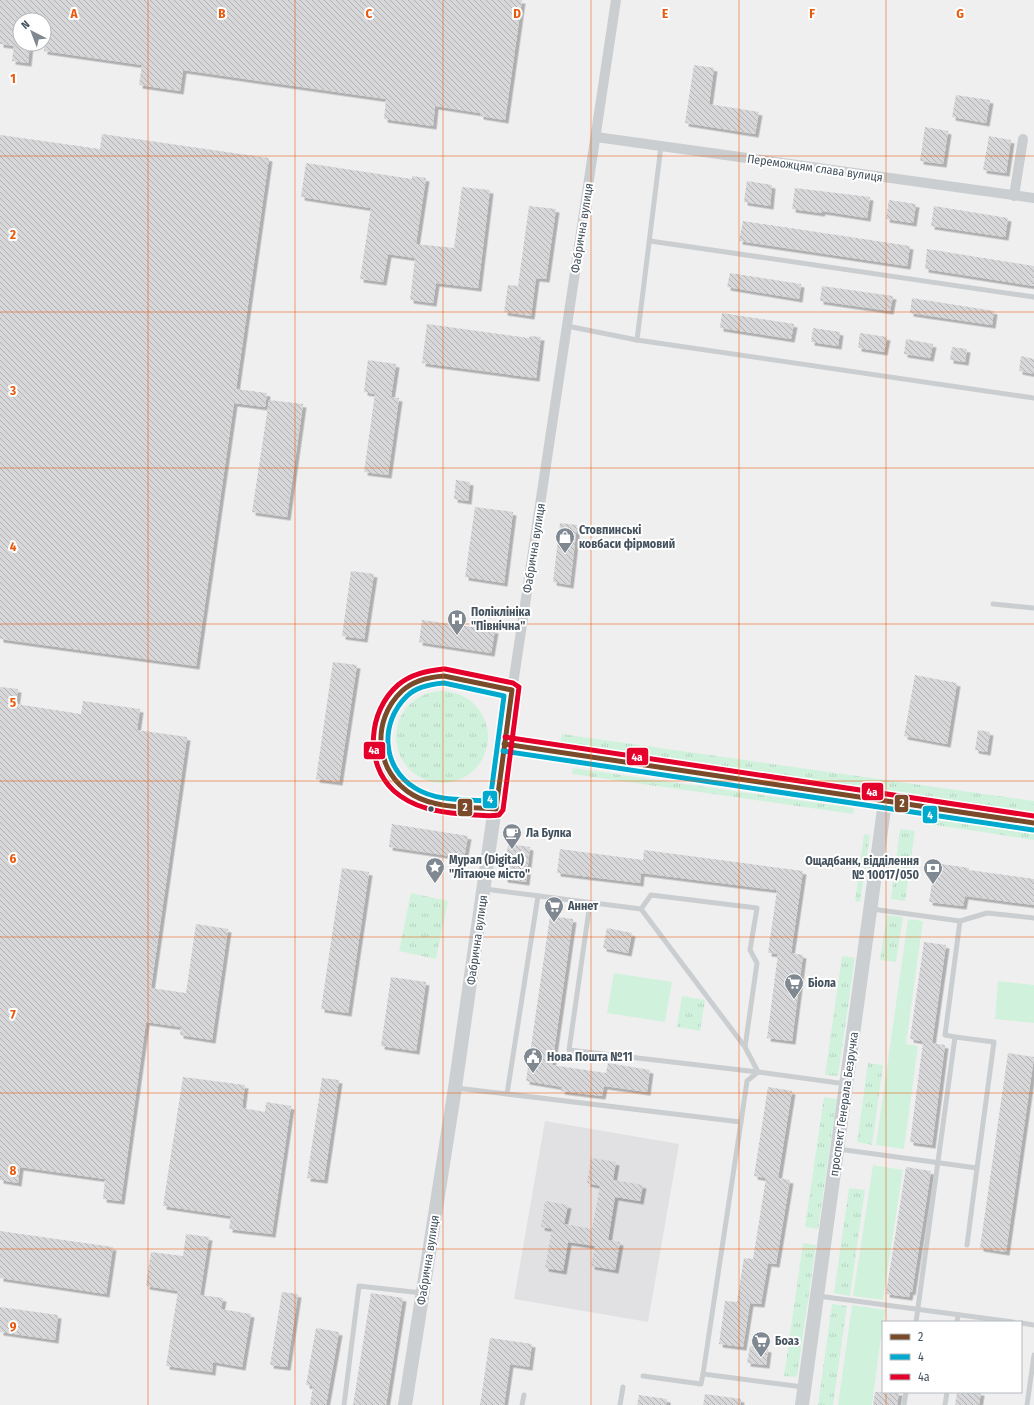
<svg xmlns="http://www.w3.org/2000/svg" width="1034" height="1405" font-family="'Fira Sans Condensed',sans-serif">
<style>
.education{fill:#e1e0e2}
.grass{fill:url(#grass-tufts)}
.garden{fill:#d0f2dd}
.building{fill:url(#building-back-hatch);filter:url(#shadow)}
.lines{fill:none;stroke-linecap:round;stroke-linejoin:round}
.lane{stroke:#cbced0;stroke-width:5}
.street{stroke:#cbced0;stroke-width:10}
.secondary{stroke:#cbcfd2;stroke-width:14}
.bus-1-casing{stroke:#fff;stroke-width:8}
.bus-2-casing{stroke:#fff;stroke-width:8}
.bus-3-casing{stroke:#fff;stroke-width:8}
.bus-1{stroke:#7a4b2a;stroke-width:5}
.bus-2{stroke:#00a9ce;stroke-width:5}
.bus-3{stroke:#e4002b;stroke-width:5}
.grid{fill:none;stroke:#e8590c;stroke-width:1;stroke-opacity:0.55}
.bus-dot{fill:#44525e;stroke:#fff;stroke-width:1.5}
.labels{text-anchor:middle;dominant-baseline:central;stroke-width:4;stroke-linejoin:round;paint-order:stroke}
.street-label{font-size:12px;fill:#44525e;stroke:#fff}
.poi-label{font-size:12px;font-weight:bold;fill:#44525e;stroke:#fff;text-anchor:start}
.grid-label{font-size:13px;text-anchor:middle;font-weight:bold;fill:#e8590c;stroke:#fff;stroke-width:4;stroke-linejoin:round;paint-order:stroke}
.line-badge{stroke:#fff;stroke-width:1.5}
.badge-label{font-size:11px;text-anchor:middle;font-weight:bold;fill:#fff}
</style>
<defs>
<pattern id="grass-tufts" width="24" height="20" patternUnits="userSpaceOnUse"><rect width="24" height="20" fill="#d0f2dd"/><path d="M3 7l-1-3M5 7V3M7 7l1-3M15 17l-1-3M17 17v-4M19 17l1-3" fill="none" stroke="#b4d1c0"/></pattern>
<pattern id="building-back-hatch" width="6" height="6" patternUnits="userSpaceOnUse"><rect width="6" height="6" fill="#d7d7d9"/><path d="M-1 5l2 2M0 0l6 6M5-1l2 2" fill="none" stroke="#b0b1b3"/></pattern>
<filter id="shadow"><feDropShadow dx="3.5" dy="3.5" stdDeviation="0" flood-color="#0004"/></filter>
</defs>
<rect width="100%" height="100%" fill="#f0efef"/>
<!-- education -->
<polygon class="education" points="545,1121 679,1144 648,1322 514,1299"/>
<!-- grass -->
<g class="grass">
<circle cx="442" cy="737" r="46"/>
<polygon points="562,734 1034,801 1034,812 560,745"/>
<polygon points="573,768 854,808 853,814 572,774"/>
<polygon points="930,819 1034,834 1034,840 929,824"/>
<polygon points="900,829 915,831 905,901 891,899"/>
<polygon points="864,834 870,835 860,902 855,901"/>
<polygon points="411,893 448,901 436,959 399,951"/>
<polygon points="887,915 903,917 896,962 880,960"/>
<polygon points="842,956 855,958 838,1076 825,1075"/>
<polygon points="682,996 705,1000 700,1031 677,1027"/>
<polygon points="868,1063 883,1065 872,1145 857,1142"/>
<polygon points="824,1097 837,1099 818,1229 805,1227"/>
<polygon points="849,1188 865,1190 850,1296 834,1293"/>
<polygon points="803,1243 816,1245 797,1377 784,1376"/>
<polygon points="832,1304 847,1306 833,1405 818,1405"/>
</g>
<!-- garden -->
<g class="garden">
<polygon points="908,919 923,921 906,1044 918,1046 904,1149 876,1145"/>
<polygon points="614,973 672,982 665,1022 607,1013"/>
<polygon points="998,981 1034,985 1034,1023 995,1019"/>
<polygon points="873,1165 903,1170 883,1300 853,1296"/>
<polygon points="852,1305 886,1310 883,1322 872,1405 838,1405"/>
</g>
<!-- building -->
<g class="building">
<polygon points="0,0 522,0 505,120 480,116 480,113 435,106 433,126 384,119 386,99 183,70 180,91 139,85 142,65 44,51 44,20 20,20 20,44 30,44 28,63 12,61 14,46 0,44"/>
<polygon points="694,65 714,68 709,104 759,112 755,134 685,123"/>
<polygon points="956,95 990,100 986,123 952,117"/>
<polygon points="925,127 948,131 943,164 920,161"/>
<polygon points="102,134 269,158 236,389 267,393 265,407 234,403 196,666 0,639 0,135 100,149"/>
<polygon points="989,136 1011,140 1006,173 983,170"/>
<polygon points="306,163 412,179 412,176 426,178 416,244 454,248 462,187 490,190 478,288 436,283 433,303 410,300 415,258 388,254 383,282 360,279 371,208 301,197"/>
<polygon points="747,181 772,185 770,206 744,202"/>
<polygon points="795,188 870,197 867,218 822,211 821,213 792,209"/>
<polygon points="889,200 916,204 913,223 886,219"/>
<polygon points="529,206 556,209 546,279 536,278 531,316 504,312 508,285 518,286"/>
<polygon points="934,206 1008,218 1005,237 931,226"/>
<polygon points="743,221 910,246 907,266 739,241"/>
<polygon points="927,249 1034,266 1034,286 925,269"/>
<polygon points="730,273 801,284 799,299 727,287"/>
<polygon points="822,286 893,296 890,311 820,301"/>
<polygon points="912,298 994,311 992,325 910,313"/>
<polygon points="722,313 794,324 791,339 720,328"/>
<polygon points="427,324 529,338 530,336 541,337 536,378 422,363"/>
<polygon points="813,328 840,332 838,346 811,342"/>
<polygon points="860,333 887,337 884,352 858,348"/>
<polygon points="906,339 933,344 930,358 904,354"/>
<polygon points="952,347 967,349 965,362 950,360"/>
<polygon points="1021,356 1034,359 1034,374 1019,371"/>
<polygon points="368,360 396,364 391,397 399,398 388,475 364,472 375,394 364,392"/>
<polygon points="269,400 303,404 287,517 252,512"/>
<polygon points="456,480 470,482 468,501 454,499"/>
<polygon points="475,507 513,512 504,583 465,577"/>
<polygon points="560,523 577,525 570,585 553,582"/>
<polygon points="351,571 374,574 364,639 342,636"/>
<polygon points="422,620 495,630 491,653 419,642"/>
<polygon points="333,662 357,665 339,782 316,779"/>
<polygon points="915,675 957,683 947,744 904,736"/>
<polygon points="0,687 18,689 16,704 81,714 83,701 140,709 137,730 187,737 151,988 186,993 196,924 228,929 212,1040 180,1035 181,1027 146,1022 121,1201 103,1199 105,1179 20,1167 18,1183 0,1180"/>
<polygon points="978,730 990,732 987,752 975,750"/>
<polygon points="392,824 468,836 464,858 389,847"/>
<polygon points="508,844 530,847 526,882 504,879"/>
<polygon points="560,849 643,860 644,850 803,871 791,953 803,955 792,1041 767,1038 778,954 768,953 777,890 641,873 640,883 557,873"/>
<polygon points="935,863 969,868 969,870 1034,879 1034,905 965,896 963,906 929,902"/>
<polygon points="342,868 369,872 348,1013 321,1009"/>
<polygon points="550,916 573,919 552,1065 606,1073 608,1063 650,1070 647,1092 604,1086 602,1096 561,1091 562,1087 526,1081"/>
<polygon points="607,928 632,933 628,953 603,948"/>
<polygon points="924,942 946,945 932,1043 910,1039"/>
<polygon points="391,977 426,982 416,1051 381,1046"/>
<polygon points="923,1042 945,1045 932,1145 910,1142"/>
<polygon points="1008,1053 1034,1057 1006,1252 980,1248"/>
<polygon points="183,1077 245,1085 242,1108 265,1112 266,1102 291,1106 272,1234 229,1229 231,1216 163,1206"/>
<polygon points="322,1078 339,1080 324,1180 307,1178"/>
<polygon points="768,1087 792,1091 778,1178 790,1180 776,1264 768,1263 761,1304 750,1303 743,1347 719,1344 725,1301 737,1302 744,1258 753,1259 766,1178 754,1176"/>
<polygon points="591,1158 616,1162 613,1180 643,1185 640,1201 615,1197 608,1240 620,1242 615,1270 591,1266 595,1246 568,1242 563,1271 545,1268 552,1229 541,1227 545,1201 568,1205 564,1224 592,1229 600,1186 587,1183"/>
<polygon points="906,1167 931,1171 912,1292 910,1291 909,1297 886,1294"/>
<polygon points="0,1231 113,1247 106,1294 0,1278"/>
<polygon points="186,1234 209,1237 200,1295 223,1298 221,1309 251,1314 242,1367 213,1362 212,1372 166,1366 178,1291 146,1286 151,1252 183,1256"/>
<polygon points="282,1292 298,1294 287,1367 270,1365"/>
<polygon points="371,1293 403,1298 386,1405 353,1405"/>
<polygon points="0,1307 58,1315 55,1340 0,1332"/>
<polygon points="316,1328 339,1332 326,1405 310,1405 313,1386 306,1385"/>
<polygon points="490,1338 532,1344 529,1367 510,1364 504,1405 480,1405"/>
<polygon points="750,1346 768,1349 766,1365 747,1363"/>
<polygon points="875,1392 899,1392 897,1405 873,1405"/>
<polygon points="957,1392 981,1392 979,1405 955,1405"/>
<polygon points="705,1394 741,1399 740,1405 703,1405"/>
<polygon points="639,1395 667,1399 667,1405 637,1405"/>
</g>
<g class="lines">
<!-- lane -->
<g class="lane">
<polyline points="661,146 637,340 1034,398"/>
<polyline points="650,241 1034,297"/>
<polyline points="567,326 637,340"/>
<polyline points="993,604 1034,608"/>
<polyline points="485,889 641,909 745,1047 758,1072 846,1084"/>
<polyline points="641,909 651,895 757,908 750,950 757,963 745,1047"/>
<polyline points="872,909 960,921 945,1035 955,1037 916,1322"/>
<polyline points="960,921 987,913 1034,918"/>
<polyline points="456,1088 507,1094 538,896"/>
<polyline points="507,1094 741,1122 747,1081 758,1072 569,1050 590,903"/>
<polyline points="741,1122 703,1374 803,1387"/>
<polyline points="838,1149 977,1168 994,1042 955,1037"/>
<polyline points="967,1245 977,1168"/>
<polyline points="818,1296 1013,1322"/>
<polyline points="957,1322 958,1315"/>
<polyline points="1021,1323 1034,1325"/>
<polyline points="643,1376 701,1384 703,1374"/>
<polyline points="344,1405 359,1286 422,1293"/>
<polyline points="522,1405 524,1395"/>
<polyline points="620,1405 623,1387"/>
<polyline points="904,1405 906,1392"/>
<polyline points="945,1405 947,1392"/>
<polyline points="1027,1405 1034,1355"/>
</g>
<!-- street -->
<g class="street">
<polyline points="596,137 1034,198"/>
<polyline points="1014,196 1023,139"/>
<polyline points="504,744 616,0"/>
<path d="M496,809C469,806 436,808 412,796C364,770 373,697 423,680C451,670 484,684 512,690"/>
</g>
<!-- secondary -->
<g class="secondary">
<polyline points="405,1405 455,1088 504,744 885,802 1034,823"/>
<polyline points="802,1405 885,802"/>
</g>
<defs>
<g id="bus-1">
<path d="M444,676L512,690L496,809C469,807 437,809 413,795C375,773 370,721 402,691C413,681 429,677 444,676Z"/>
<polyline points="504,744 1034,823"/>
</g>
<g id="bus-2">
<path d="M444,683L504,696L490,801C466,799 437,802 415,788C382,768 379,723 407,696C416,687 431,684 444,683Z"/>
<polyline points="503,751 1033,830"/>
</g>
<g id="bus-3">
<path d="M443,669C427,671 411,674 398,685C368,711 364,763 394,791C413,808 438,812 462,814C474,815 488,817 499,815L503,810L519,687L513,683L445,669"/>
<polyline points="505,737 1034,816"/>
</g>
</defs>
<!-- bus-1 casing -->
<use href="#bus-1" class="bus-1-casing"/>
<!-- bus-2 casing -->
<use href="#bus-2" class="bus-2-casing"/>
<!-- bus-3 casing -->
<use href="#bus-3" class="bus-3-casing"/>
<!-- bus-1 -->
<use href="#bus-1" class="bus-1"/>
<!-- bus-2 -->
<use href="#bus-2" class="bus-2"/>
<!-- bus-3 -->
<use href="#bus-3" class="bus-3"/>
</g>
<!-- grid -->
<path class="grid" d="M148,0V1405M295,0V1405M443,0V1405M591,0V1405M739,0V1405M886,0V1322M0,156H1034M0,312H1034M0,468H1034M0,624H1034M0,781H1034M0,937H1034M0,1093H1034M0,1249H1034M886,1392V1405"/>
<!-- icons -->
<defs>
<symbol id="shop-pin" viewBox="-11 -11 22 30"><path d="M0 17L-7.5 6A9.5 9.5 0 1 1 7.5 6Z" fill="#808991" stroke="#fff"/><path d="M-5-2.5h2.3a2.7 3.5 0 0 1 5.4 0H5L5.5 6h-11ZM-1.5-2.5h3a1.5 2.3 0 0 0-3 0Z" fill="#fff"/></symbol>
<symbol id="hospital-pin" viewBox="-11 -11 22 30"><path d="M0 17L-7.5 6A9.5 9.5 0 1 1 7.5 6Z" fill="#808991" stroke="#fff"/><path d="M-5-5h3v3.5h4V-5h3V5h-3V1.5h-4V5h-3Z" fill="#fff"/></symbol>
<symbol id="cafe-pin" viewBox="-11 -11 22 30"><path d="M0 17L-7.5 6A9.5 9.5 0 1 1 7.5 6Z" fill="#808991" stroke="#fff"/><path d="M-5.5-4.5H6V0H3Q3 3.5 0 3.5H-2.5Q-5.5 3.5-5.5 0ZM3-3.2v2h1.7v-2ZM-6 4.5H4V6H-6Z" fill="#fff"/></symbol>
<symbol id="sight-pin" viewBox="-11 -11 22 30"><path d="M0 17L-7.5 6A9.5 9.5 0 1 1 7.5 6Z" fill="#808991" stroke="#fff"/><path d="M0-6L1.8-2.2L6-1.7L2.9 1.2L3.7 5.4L0 3.3L-3.7 5.4L-2.9 1.2L-6-1.7L-1.8-2.2Z" fill="#fff"/></symbol>
<symbol id="bank-pin" viewBox="-11 -11 22 30"><path d="M0 17L-7.5 6A9.5 9.5 0 1 1 7.5 6Z" fill="#808991" stroke="#fff"/><path d="M-6-4H6V4H-6ZM0-2.3a2.3 2.3 0 1 0 0 4.6a2.3 2.3 0 1 0 0-4.6Z" fill="#fff"/></symbol>
<symbol id="supermarket-pin" viewBox="-11 -11 22 30"><path d="M0 17L-7.5 6A9.5 9.5 0 1 1 7.5 6Z" fill="#808991" stroke="#fff"/><path d="M-6-5.5h2.5l.6 2H6L4.5 2H-2.5L-4.4-4H-6ZM-1.5 3.2a1.3 1.3 0 1 0 .1 0ZM3 3.2a1.3 1.3 0 1 0 .1 0Z" fill="#fff"/></symbol>
<symbol id="civic-pin" viewBox="-11 -11 22 30"><path d="M0 17L-7.5 6A9.5 9.5 0 1 1 7.5 6Z" fill="#808991" stroke="#fff"/><path d="M-.6-6.5H3V-4.5H.6V-3L4-1V1h2V6H-6V1h2V-1L-.6-3ZM-1.2 2.5V6h2.4V2.5Z" fill="#fff"/></symbol>
</defs>
<g fill-rule="evenodd">
<use href="#shop-pin" x="554" y="526" width="22" height="30"/>
<use href="#hospital-pin" x="446" y="608" width="22" height="30"/>
<use href="#cafe-pin" x="501" y="822" width="22" height="30"/>
<use href="#sight-pin" x="424" y="856" width="22" height="30"/>
<use href="#bank-pin" x="922" y="857" width="22" height="30"/>
<use href="#supermarket-pin" x="543" y="895" width="22" height="30"/>
<use href="#supermarket-pin" x="783" y="972" width="22" height="30"/>
<use href="#civic-pin" x="522" y="1046" width="22" height="30"/>
<use href="#supermarket-pin" x="750" y="1330" width="22" height="30"/>
</g>
<!-- markers -->
<circle class="bus-dot" cx="431" cy="809" r="3.5"/>
<g class="labels">
<!-- street labels -->
<g class="street-label">
<text transform="translate(815 168) rotate(8)">Переможцям слава вулиця</text>
<text transform="translate(582 228) rotate(-81)">Фабрична вулиця</text>
<text transform="translate(534 548) rotate(-81)">Фабрична вулиця</text>
<text transform="translate(477 940) rotate(-82)">Фабрична вулиця</text>
<text transform="translate(844 1104) rotate(-82)">проспект Генерала Безручка</text>
<text transform="translate(428 1260) rotate(-81)">Фабрична вулиця</text>
</g>
<!-- poi labels -->
<g class="poi-label">
<text x="579" y="530">Стовпинські<tspan x="579" dy="14">ковбаси фірмовий</tspan></text>
<text x="471" y="612">Поліклініка<tspan x="471" dy="14">"Північна"</tspan></text>
<text x="526" y="833">Ла Булка</text>
<text x="449" y="860">Мурал (Digital)<tspan x="449" dy="14">"Літаюче місто"</tspan></text>
<text x="919" y="861" text-anchor="end">Ощадбанк, відділення<tspan x="919" dy="14">№ 10017/050</tspan></text>
<text x="568" y="906">Аннет</text>
<text x="808" y="983">Біола</text>
<text x="547" y="1057">Нова Пошта №11</text>
<text x="775" y="1341">Боаз</text>
</g>
</g>
<g class="grid-label">
<text x="74" y="18">A</text>
<text x="222" y="18">B</text>
<text x="369" y="18">C</text>
<text x="517" y="18">D</text>
<text x="665" y="18">E</text>
<text x="812" y="18">F</text>
<text x="960" y="18">G</text>
<text x="13" y="83">1</text>
<text x="13" y="239">2</text>
<text x="13" y="395">3</text>
<text x="13" y="551">4</text>
<text x="13" y="707">5</text>
<text x="13" y="863">6</text>
<text x="13" y="1019">7</text>
<text x="13" y="1175">8</text>
<text x="13" y="1331">9</text>
</g>
<g class="line-badge">
<rect x="363" y="741" width="23" height="19" rx="4" fill="#e4002b"/>
<rect x="626" y="747" width="23" height="19" rx="4" fill="#e4002b"/>
<rect x="861" y="782" width="23" height="19" rx="4" fill="#e4002b"/>
<rect x="482" y="790" width="16" height="19" rx="4" fill="#00a9ce"/>
<rect x="894" y="794" width="15" height="19" rx="4" fill="#7a4b2a"/>
<rect x="457" y="798" width="16" height="19" rx="4" fill="#7a4b2a"/>
<rect x="922" y="805" width="16" height="19" rx="4" fill="#00a9ce"/>
</g>
<g class="badge-label">
<text x="374" y="754">4а</text>
<text x="637" y="761">4а</text>
<text x="872" y="796">4а</text>
<text x="490" y="803">4</text>
<text x="902" y="807">2</text>
<text x="465" y="811">2</text>
<text x="930" y="819">4</text>
</g>
<!-- legend -->
<rect x="882" y="1321" width="140" height="72" fill="#ffffff" stroke="#b4babf"/>
<rect x="890" y="1334" width="20" height="6" fill="#7a4b2a" stroke="#b4babf"/>
<text x="918" y="1341" font-size="12" fill="#44525e">2</text>
<rect x="890" y="1354" width="20" height="6" fill="#00a9ce" stroke="#b4babf"/>
<text x="918" y="1361" font-size="12" fill="#44525e">4</text>
<rect x="890" y="1374" width="20" height="6" fill="#e4002b" stroke="#b4babf"/>
<text x="918" y="1381" font-size="12" fill="#44525e">4а</text>
<!-- north arrow -->
<g transform="translate(32 32) rotate(318)"><circle r="19" fill="#ffffff" stroke="#b4babf"/>
<path d="M0-3L7 15L0 10L-7 15Z" fill="#808991"/>
<text y="-6" font-size="11" font-weight="bold" text-anchor="middle" fill="#44525e">N</text>
</g>
</svg>
